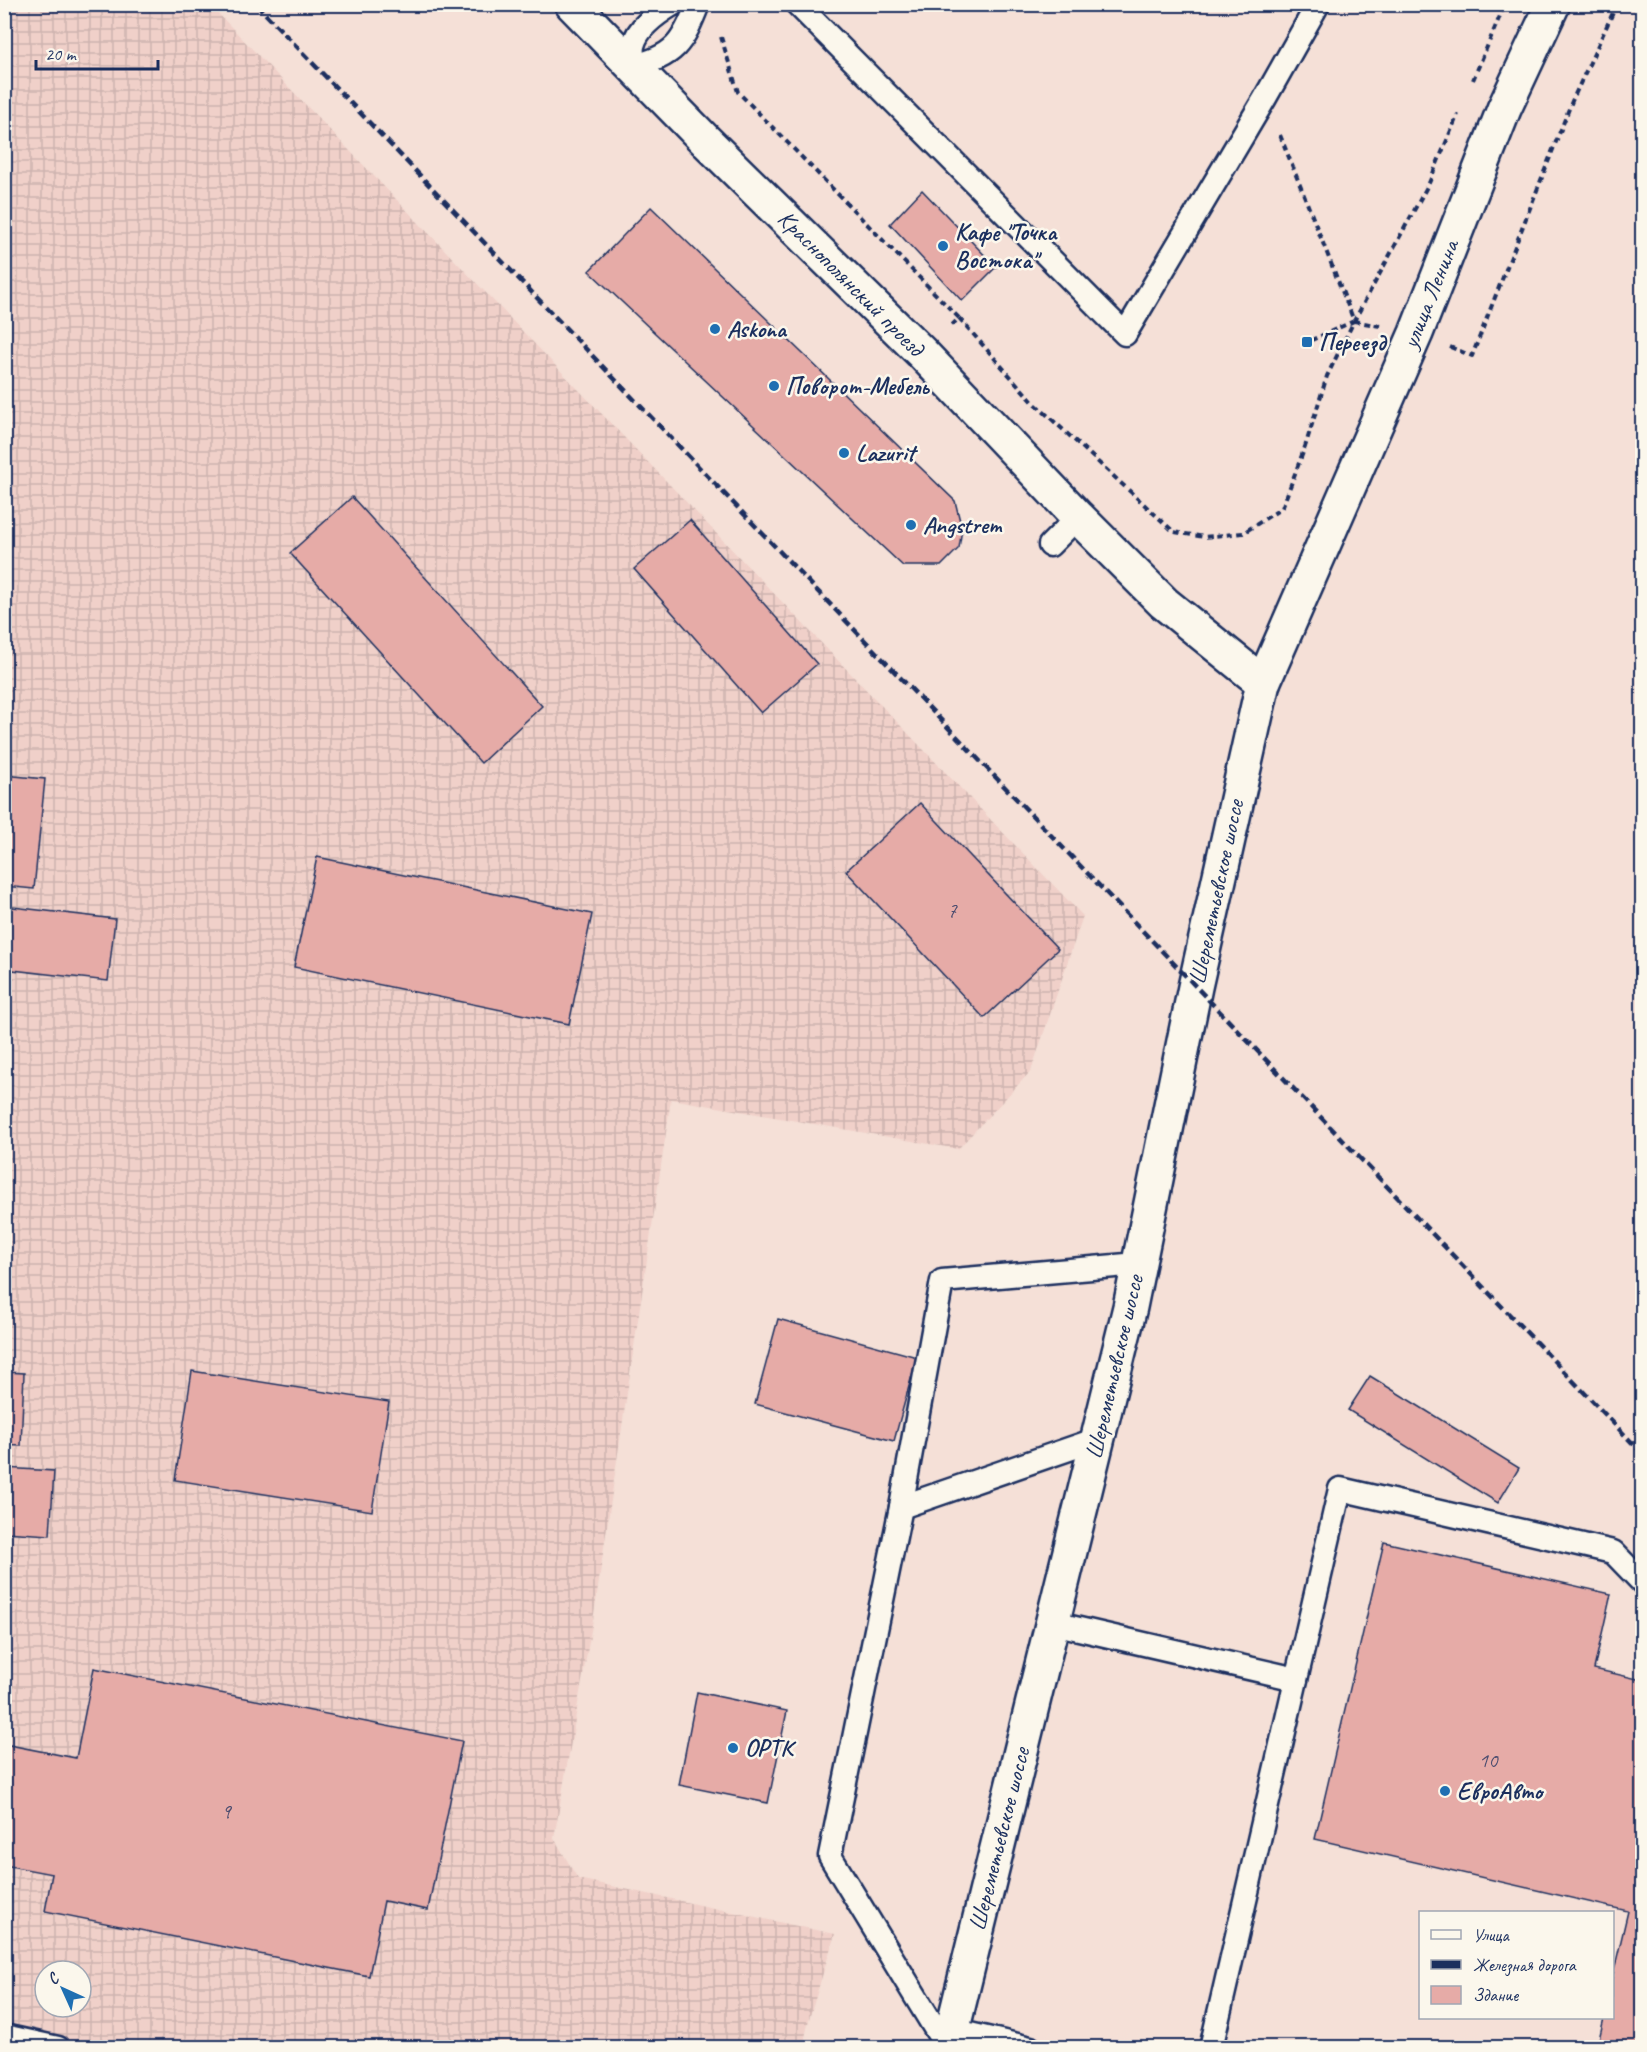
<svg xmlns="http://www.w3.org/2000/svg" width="1647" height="2052" font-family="Caveat,sans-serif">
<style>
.industrial{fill:url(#industrial-grid);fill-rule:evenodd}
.building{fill:#e6aba7;stroke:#1b2f5e;stroke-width:1.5}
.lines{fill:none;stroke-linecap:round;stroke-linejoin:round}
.service-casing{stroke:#1b2f5e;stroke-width:27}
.secondary-casing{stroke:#1b2f5e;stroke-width:38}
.path{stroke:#1b2f5e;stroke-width:4;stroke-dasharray:6 4.5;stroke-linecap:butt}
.service{stroke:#fbf7ec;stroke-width:22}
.secondary{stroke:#fbf7ec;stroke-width:33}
.rail{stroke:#1b2f5e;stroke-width:4.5;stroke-dasharray:9 4.5;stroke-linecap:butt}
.poi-dot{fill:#1f6fb2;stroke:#fbf7ec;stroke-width:2}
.labels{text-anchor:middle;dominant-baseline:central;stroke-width:5;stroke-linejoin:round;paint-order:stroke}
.number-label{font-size:21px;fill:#4e4e70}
.poi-label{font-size:24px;font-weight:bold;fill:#1b2f5e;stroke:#fbf7ec;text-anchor:start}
.street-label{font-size:24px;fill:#1b2f5e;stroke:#fbf7ec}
</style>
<defs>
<pattern id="industrial-grid" width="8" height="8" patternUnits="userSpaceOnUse" patternTransform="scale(1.5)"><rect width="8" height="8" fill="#f0d0c9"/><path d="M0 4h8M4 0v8" fill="none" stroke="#cdb3af"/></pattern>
</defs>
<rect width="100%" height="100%" fill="#f5e0d7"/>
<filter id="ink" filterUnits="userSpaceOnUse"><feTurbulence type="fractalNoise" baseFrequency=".0167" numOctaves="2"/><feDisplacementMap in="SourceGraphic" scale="12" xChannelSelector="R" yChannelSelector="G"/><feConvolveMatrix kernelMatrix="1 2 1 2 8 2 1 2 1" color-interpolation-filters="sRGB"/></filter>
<g filter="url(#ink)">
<!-- industrial -->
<path class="industrial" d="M5,5H210L1083,916L1031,1071L958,1149L671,1099L594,1614L554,1838L578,1879L835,1934L809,2019L803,2047H5L4,1532L50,1535L54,1471L4,1468ZM45,1971H81V2007H45Z"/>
<!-- building -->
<g class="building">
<polygon points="922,190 996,267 962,301 890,224"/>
<polygon points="651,207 955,501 962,529 959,548 941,566 903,566 589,271"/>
<polygon points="352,497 542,706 481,763 290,553"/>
<polygon points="690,520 817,664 761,713 634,569"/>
<polygon points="4,775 45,779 34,889 4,886"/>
<polygon points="920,803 1058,949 984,1018 846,871"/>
<polygon points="317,857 592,914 569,1024 294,967"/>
<polygon points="4,906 115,919 108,981 4,969"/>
<polygon points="778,1319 917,1357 894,1441 755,1404"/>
<polygon points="192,1371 389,1402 372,1511 175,1480"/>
<polygon points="4,1372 24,1373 21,1446 4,1445"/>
<polygon points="1370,1376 1519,1468 1498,1503 1348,1410"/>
<polygon points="4,1468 54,1471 50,1535 4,1532"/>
<polygon points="1384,1542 1611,1594 1594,1669 1642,1680 1642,2048 1597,2048 1604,2018 1612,2018 1612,1979 1628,1911 1315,1839"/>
<polygon points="94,1668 462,1741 428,1910 384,1901 369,1976 45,1911 52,1874 4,1865 4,1744 76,1758"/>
<polygon points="697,1692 787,1711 768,1803 679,1785"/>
</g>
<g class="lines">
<defs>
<g id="service">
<path d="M673,4C658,13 637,27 633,46C632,52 633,60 633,66C674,57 683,43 698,4"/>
<polyline points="797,4 1125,334 1265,98 1318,4"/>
<polyline points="1050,545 1078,517"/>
<polyline points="901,1507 1098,1439"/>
<polyline points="1053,1623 1296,1679"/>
<polyline points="952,2030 1030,2048"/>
<polyline points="4,2036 58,2048"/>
<polyline points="947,2048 830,1856 901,1507 942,1281 1138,1264"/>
<polyline points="1211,2048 1340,1489 1613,1552 1642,1582"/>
</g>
<g id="secondary">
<polyline points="572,4 705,140 922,353 1078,517 1164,603 1263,683"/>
<polyline points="948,2048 1130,1307 1195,987 1263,683 1416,333 1504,109 1553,4"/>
</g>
</defs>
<!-- service casing -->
<use href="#service" class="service-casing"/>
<!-- secondary casing -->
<use href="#secondary" class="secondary-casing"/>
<!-- path -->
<g class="path">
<polyline points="721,37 738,92 959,318 949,328"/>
<polyline points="1473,80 1505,4"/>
<polyline points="1280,135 1354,321 1307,342"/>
<polyline points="959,318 1033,402 1174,532 1204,537 1243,533 1282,508 1305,447 1327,376 1354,321 1429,183 1458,114"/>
<polyline points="1354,321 1380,326"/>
<polyline points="1450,347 1472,356 1572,101 1617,4"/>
</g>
<!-- service -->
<use href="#service" class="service"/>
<!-- secondary -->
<use href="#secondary" class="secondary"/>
<!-- rail -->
<polyline class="rail" points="256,4 1642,1453"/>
</g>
</g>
<!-- markers -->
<g class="poi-dot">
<circle cx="943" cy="246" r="6"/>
<circle cx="715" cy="329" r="6"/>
<rect x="1301" y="336" width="12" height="12" rx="3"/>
<circle cx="774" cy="386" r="6"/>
<circle cx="844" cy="453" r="6"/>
<circle cx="911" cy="525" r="6"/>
<circle cx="733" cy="1748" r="6"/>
<circle cx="1445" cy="1791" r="6"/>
</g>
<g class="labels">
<!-- number labels -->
<g class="number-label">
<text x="952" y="910">7</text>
<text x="1488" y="1760">10</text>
<text x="226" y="1811">9</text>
</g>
<!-- poi labels -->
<g class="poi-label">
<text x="955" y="232">Кафе "Точка<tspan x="955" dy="28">Востока"</tspan></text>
<text x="727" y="329">Askona</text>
<text x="1319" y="342">Переезд</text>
<text x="786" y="386">Поворот-Мебель</text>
<text x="856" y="453">Lazurit</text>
<text x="923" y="525">Angstrem</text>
<text x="745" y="1748">ОРТК</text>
<text x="1457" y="1791">ЕвроАвто</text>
</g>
<!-- street labels -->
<g class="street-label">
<text transform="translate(851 283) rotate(45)">Краснополянский проезд</text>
<text transform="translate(1430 294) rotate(-68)">улица Ленина</text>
<text transform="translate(1216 892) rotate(-78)">Шереметьевское шоссе</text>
<text transform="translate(1114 1367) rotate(-77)">Шереметьевское шоссе</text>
<text transform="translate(999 1839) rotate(-76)">Шереметьевское шоссе</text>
</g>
</g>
<!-- margin -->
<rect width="1647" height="2052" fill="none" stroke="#fbf7ec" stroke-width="24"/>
<rect x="12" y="12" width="1623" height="2028" fill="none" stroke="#1b2f5e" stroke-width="2" filter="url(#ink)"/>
<!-- legend -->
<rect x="1419" y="1911" width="195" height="108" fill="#fbf7ec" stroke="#a1a7b3" stroke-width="1.5"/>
<rect x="1431" y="1930" width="30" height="9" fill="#fbf7ec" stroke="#a1a7b3" stroke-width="1.5"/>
<text x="1473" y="1941" font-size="18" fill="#1b2f5e">Улица</text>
<rect x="1431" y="1960" width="30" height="9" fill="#1b2f5e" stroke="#a1a7b3" stroke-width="1.5"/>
<text x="1473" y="1971" font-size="18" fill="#1b2f5e">Железная дорога</text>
<rect x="1431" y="1986" width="30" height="18" fill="#e6aba7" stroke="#a1a7b3" stroke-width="1.5"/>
<text x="1473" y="2001" font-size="18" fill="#1b2f5e">Здание</text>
<!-- north arrow -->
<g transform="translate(63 1989) rotate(315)"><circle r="28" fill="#fbf7ec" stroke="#a1a7b3" stroke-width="1.5"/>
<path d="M0-4.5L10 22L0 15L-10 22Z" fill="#1f6fb2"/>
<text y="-9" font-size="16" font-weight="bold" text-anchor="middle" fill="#1b2f5e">С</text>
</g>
<!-- scale -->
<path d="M36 60v9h122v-9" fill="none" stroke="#1b2f5e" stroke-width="3"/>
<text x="45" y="60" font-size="18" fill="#1b2f5e" stroke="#fbf7ec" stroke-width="4.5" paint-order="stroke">20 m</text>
</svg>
